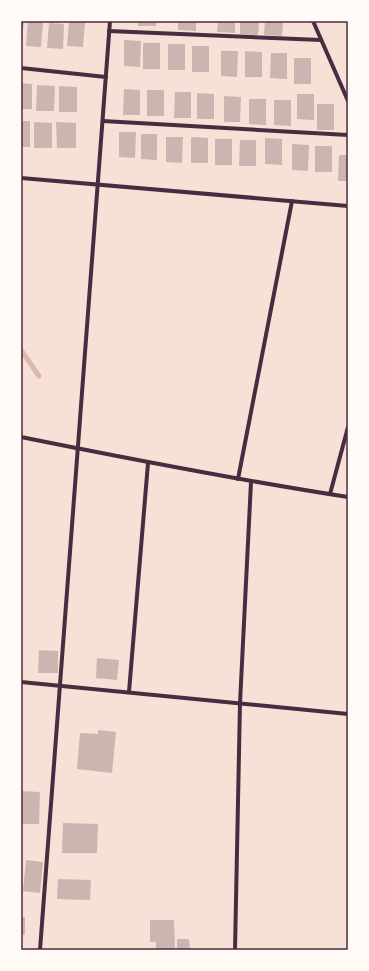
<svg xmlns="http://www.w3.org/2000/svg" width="369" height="971" font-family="'Titillium Web',sans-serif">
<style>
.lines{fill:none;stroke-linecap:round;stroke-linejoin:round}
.stream{stroke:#dcb8b0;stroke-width:5}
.building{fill:#ccb4b1}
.minor{stroke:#4a2c40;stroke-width:4}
.neatline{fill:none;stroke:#4a2c40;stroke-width:1.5}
</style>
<rect width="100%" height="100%" fill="#f7e1d7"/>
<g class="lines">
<!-- stream -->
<polyline class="stream" points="21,350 39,376"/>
</g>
<!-- building -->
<g class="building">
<polygon points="21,21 24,21 22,42 21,42"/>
<polygon points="28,21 43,22 41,47 26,46"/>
<polygon points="69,21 85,22 83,47 67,46"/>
<rect x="138" y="21" width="18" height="5"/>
<polygon points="178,21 196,21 196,31 178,30"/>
<polygon points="218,21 235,21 235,33 217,32"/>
<polygon points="240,21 259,21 258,35 240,34"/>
<polygon points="265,21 283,21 282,36 264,35"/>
<polygon points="49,23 64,24 63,49 47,48"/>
<polygon points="124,40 141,41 140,67 124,66"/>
<rect x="143" y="43" width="17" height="26"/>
<rect x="168" y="44" width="17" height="26"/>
<rect x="192" y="46" width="17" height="26"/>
<polygon points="221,51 238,51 237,77 221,76"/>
<polygon points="245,51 262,52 262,77 245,77"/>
<polygon points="271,53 287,53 287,79 270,78"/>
<rect x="294" y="58" width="17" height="26"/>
<polygon points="21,83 32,84 32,109 21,109"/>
<polygon points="37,85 55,86 54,111 36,111"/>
<polygon points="59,86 77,87 77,112 59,112"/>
<polygon points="124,89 140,90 140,115 123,115"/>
<rect x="147" y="90" width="17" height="26"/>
<polygon points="175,92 191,92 191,118 174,118"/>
<polygon points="197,93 214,94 214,119 197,119"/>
<polygon points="297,94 314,94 314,120 297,119"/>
<polygon points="224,96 241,97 240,122 224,122"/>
<polygon points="249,99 266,99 266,125 249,124"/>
<polygon points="274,100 291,100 291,126 274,125"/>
<rect x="317" y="104" width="17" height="26"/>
<rect x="21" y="121" width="9" height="26"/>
<polygon points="34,122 52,123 52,148 34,148"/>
<polygon points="56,122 76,123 76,148 57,148"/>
<polygon points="119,132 136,132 135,158 119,157"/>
<polygon points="141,134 157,134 157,160 141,159"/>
<polygon points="166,137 183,137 182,163 166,162"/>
<polygon points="191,137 208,138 208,163 191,163"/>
<polygon points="265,138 282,139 282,165 265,164"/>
<rect x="215" y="139" width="17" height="26"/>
<polygon points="240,140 256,140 256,166 239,166"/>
<polygon points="292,144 309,145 308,171 292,170"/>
<rect x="315" y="146" width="17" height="26"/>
<polygon points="339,155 348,155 348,181 338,181"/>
<polygon points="39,650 58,651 58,673 38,673"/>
<polygon points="97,658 119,660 117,680 96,678"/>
<polygon points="98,730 116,732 112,773 77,769 80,733 98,734"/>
<polygon points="21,791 40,792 39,824 21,824"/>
<polygon points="63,823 98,824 97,853 62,853"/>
<polygon points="26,860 43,862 40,893 23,891"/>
<polygon points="58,879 91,880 90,900 57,899"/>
<rect x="21" y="917" width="4" height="18"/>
<polygon points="150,920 174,920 175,950 156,950 156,942 150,942"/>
<polygon points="177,939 189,939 190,950 177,950"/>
</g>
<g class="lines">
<!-- minor -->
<g class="minor">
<polyline points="313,21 348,101"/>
<polyline points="109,31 321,40"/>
<polyline points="21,68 106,77"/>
<polyline points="103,121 348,135"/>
<polyline points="21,178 348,206"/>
<path d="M21,437C130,459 238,480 348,497"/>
<polyline points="238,479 292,201"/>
<polyline points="330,494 348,427"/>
<polyline points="21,682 348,714"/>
<polyline points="129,692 148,463"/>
<polyline points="40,950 110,21"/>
<polyline points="235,950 240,703 251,482"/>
</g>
</g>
<!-- border -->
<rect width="369" height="971" fill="none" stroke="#fffaf5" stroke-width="44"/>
<rect x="22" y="22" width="325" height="927" class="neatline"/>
</svg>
